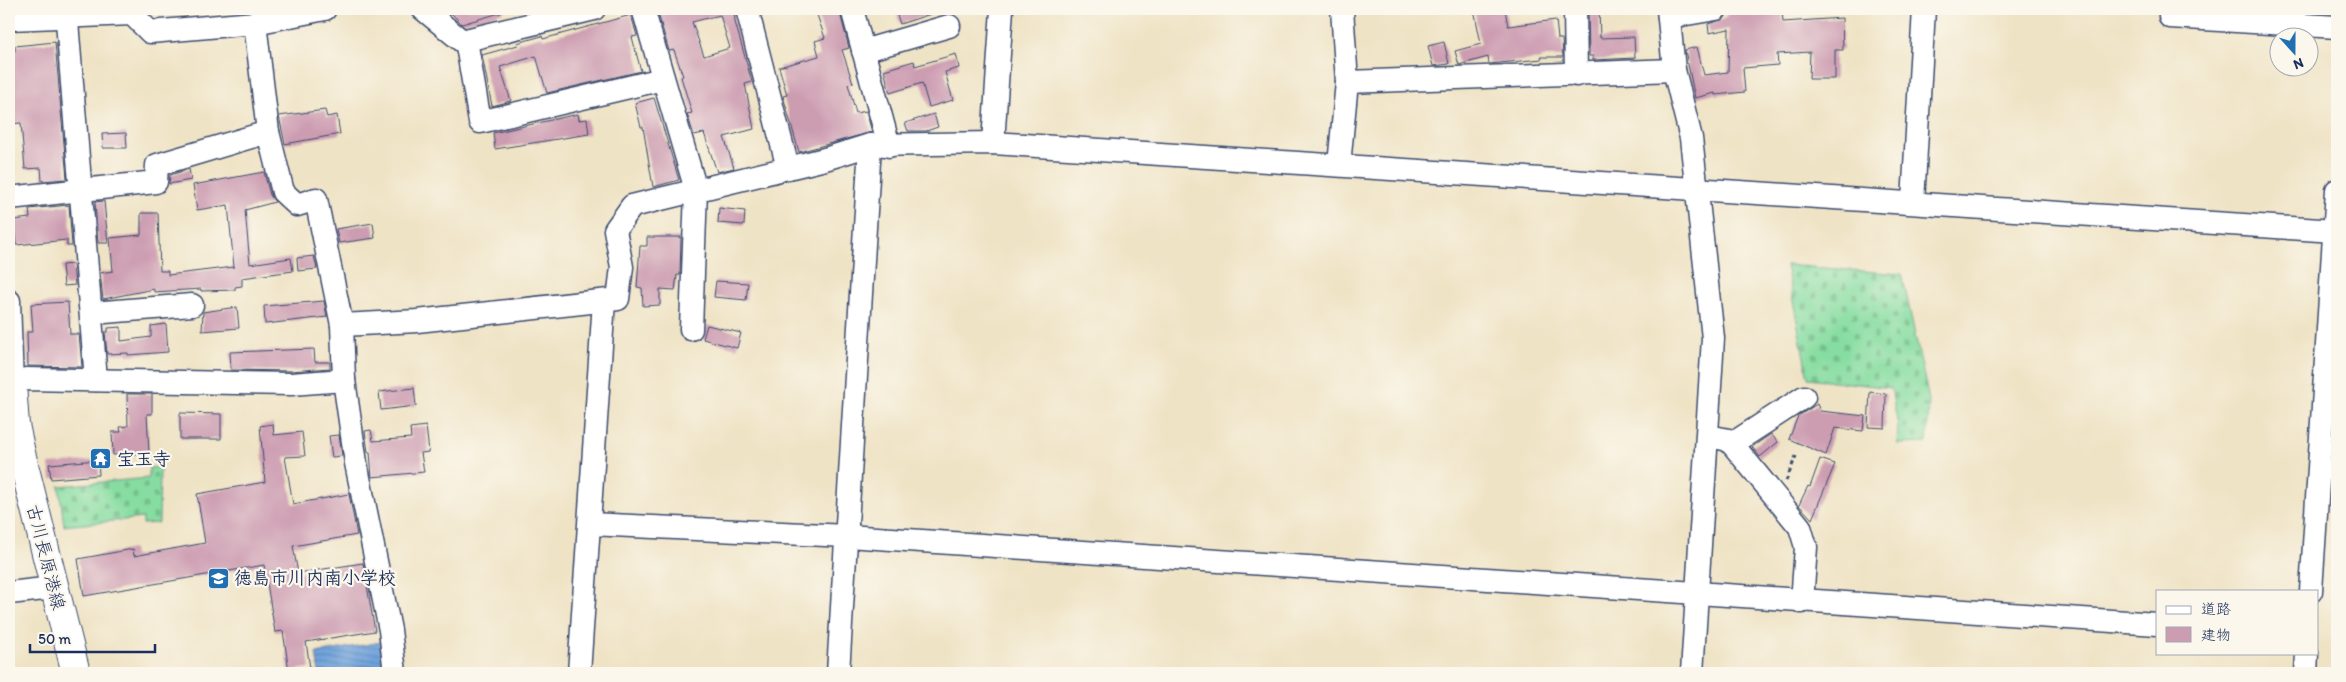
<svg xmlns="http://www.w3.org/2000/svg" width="2346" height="682" font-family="Itim,'Klee One',sans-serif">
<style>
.cemetery{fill:url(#cemetery-stones);stroke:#518680}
.water{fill:url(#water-rules);stroke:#45689c}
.building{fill:#cc9cb1;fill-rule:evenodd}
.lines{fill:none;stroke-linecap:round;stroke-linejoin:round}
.minor-casing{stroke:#3b4a6d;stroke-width:25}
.major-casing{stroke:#3b4a6d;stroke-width:30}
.path{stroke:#3b4a6d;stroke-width:3;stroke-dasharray:4 4;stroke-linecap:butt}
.minor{stroke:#fff;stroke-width:22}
.major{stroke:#fff;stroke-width:28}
.labels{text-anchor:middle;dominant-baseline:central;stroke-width:4.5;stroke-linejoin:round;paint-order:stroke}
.poi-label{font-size:18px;font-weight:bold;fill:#1b2f5e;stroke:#fbf7ec;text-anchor:start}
.street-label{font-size:18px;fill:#1b2f5e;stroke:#fbf7ec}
</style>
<defs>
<pattern id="cemetery-stones" width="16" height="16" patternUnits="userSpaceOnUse" patternTransform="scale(1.25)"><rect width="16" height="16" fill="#87dda1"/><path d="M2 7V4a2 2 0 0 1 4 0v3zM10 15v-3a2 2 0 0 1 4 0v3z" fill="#74be8d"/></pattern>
<pattern id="water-rules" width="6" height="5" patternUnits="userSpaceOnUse" patternTransform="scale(1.25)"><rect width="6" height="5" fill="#6fa2db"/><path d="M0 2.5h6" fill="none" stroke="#5a84b5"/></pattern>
</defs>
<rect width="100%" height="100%" fill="#fbf7ec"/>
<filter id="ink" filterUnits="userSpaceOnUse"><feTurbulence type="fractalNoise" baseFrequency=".02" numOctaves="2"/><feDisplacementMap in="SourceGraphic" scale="10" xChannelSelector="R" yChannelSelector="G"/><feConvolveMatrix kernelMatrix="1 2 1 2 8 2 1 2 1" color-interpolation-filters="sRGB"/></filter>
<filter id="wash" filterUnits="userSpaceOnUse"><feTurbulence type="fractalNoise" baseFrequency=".0096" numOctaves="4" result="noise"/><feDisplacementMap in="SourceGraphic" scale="20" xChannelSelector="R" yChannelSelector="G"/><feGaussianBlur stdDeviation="1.12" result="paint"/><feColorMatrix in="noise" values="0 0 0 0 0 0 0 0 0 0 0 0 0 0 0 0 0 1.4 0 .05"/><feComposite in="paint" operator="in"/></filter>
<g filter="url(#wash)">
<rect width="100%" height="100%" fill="#efe3c5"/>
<!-- cemetery -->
<g class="cemetery">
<polygon points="1786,265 1902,274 1929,400 1927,443 1897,444 1898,426 1891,388 1808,378"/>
<polygon points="160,467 159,523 143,524 143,518 64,526 59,486 149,478 149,468"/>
</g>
<!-- water -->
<polygon class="water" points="381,642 386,668 355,673 319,673 316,653"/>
<g id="blocks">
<!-- building -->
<g class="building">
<polygon points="458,9 503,9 503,12 462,24 449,11"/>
<path d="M734,9L735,22L752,82L745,84L754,129L724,137L734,168L717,172L704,133L694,135L687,114L692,113L681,77L683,76L674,50L669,51L657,10ZM720,15L730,48L704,56L692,22Z"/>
<polygon points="815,9 839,9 849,48 842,50 853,83 848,84 856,113 866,111 872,132 799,152 783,96 787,95 779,67 819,56 815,41 825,38"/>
<polygon points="895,9 937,9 937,12 900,24"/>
<polygon points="1474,9 1505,9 1508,26 1556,20 1558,39 1562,39 1563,57 1541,57 1542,59 1489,64 1488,57 1459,65 1455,51 1481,44"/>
<polygon points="1588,9 1599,9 1600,38 1634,37 1635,58 1593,60 1593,56 1589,56"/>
<polygon points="1782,9 1783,22 1842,18 1843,50 1835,50 1835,79 1809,79 1810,52 1777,54 1778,65 1743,68 1745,92 1715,95 1715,93 1695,98 1685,50 1697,47 1704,75 1728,72 1729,29 1709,33 1708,24 1724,19 1728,13"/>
<polygon points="631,15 637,36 632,37 641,71 547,93 536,56 500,67 511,101 492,106 482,55 518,45 517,43 542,36 543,39"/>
<polygon points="55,42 67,179 42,181 41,168 25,169 21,123 9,124 9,51 15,51 15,46"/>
<polygon points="1444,42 1449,64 1433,66 1428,46"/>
<polygon points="956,54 959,68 945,72 953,100 929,107 922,83 890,93 884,70 914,61 915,66"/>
<polygon points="654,98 679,180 653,187 643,127 641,127 635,103"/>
<polygon points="325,110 327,117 337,115 340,134 285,144 279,116"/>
<polygon points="578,114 579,120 587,119 589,134 495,149 493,133"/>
<polygon points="934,114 938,127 926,131 908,131 905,123"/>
<polygon points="126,133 127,148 103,148 102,134"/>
<polygon points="189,169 191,180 169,184 170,175"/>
<polygon points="264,172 270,195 275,202 245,210 250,264 291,258 293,271 242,278 242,286 235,287 235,290 201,291 201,289 154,292 154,289 103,299 100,273 113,271 110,238 141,235 141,213 158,213 160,271 168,271 168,275 234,267 228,205 197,210 193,185"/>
<polygon points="104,201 108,243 98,243 95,202"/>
<polygon points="69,205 72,246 67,246 67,240 16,245 13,220 30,218 29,209"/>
<polygon points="719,208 745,211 744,225 718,223"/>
<polygon points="373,223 375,238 339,243 336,229"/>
<polygon points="647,237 681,237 680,275 677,275 675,290 660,289 660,305 643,306 642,288 637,287 640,246 647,246"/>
<polygon points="314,256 317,269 298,271 297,258"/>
<polygon points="73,264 75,285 64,286 62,265"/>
<polygon points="716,281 748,283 746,300 714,297"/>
<polygon points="324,301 327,317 265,324 264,306"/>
<polygon points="68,302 70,334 79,334 82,367 28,366 27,332 33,332 31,304"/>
<polygon points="237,307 239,328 202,331 203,312"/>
<polygon points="166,324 168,352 128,355 128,353 107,354 105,332 108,332 108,328 121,327 121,341 151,337 151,326"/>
<polygon points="707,325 741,333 737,348 703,339"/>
<polygon points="314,349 315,362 330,362 330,368 291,371 231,370 230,352"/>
<polygon points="414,388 416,406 381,410 379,392"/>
<polygon points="1870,392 1886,394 1885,428 1868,427"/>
<polygon points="127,394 152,394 152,414 147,414 149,453 113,455 112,432 121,432 120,427 128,426"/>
<polygon points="1817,404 1820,411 1865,416 1863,431 1835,428 1826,455 1789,439 1798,416"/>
<polygon points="180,413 221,414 221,439 180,439"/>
<polygon points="273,424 274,435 302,432 305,456 285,457 293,504 349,494 357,535 293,546 298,573 363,563 375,631 306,642 310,668 289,671 283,631 275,632 264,565 84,596 78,559 133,549 134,556 205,543 197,494 265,482 260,426"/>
<polygon points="426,426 429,452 421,453 424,472 372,477 370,452 368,452 365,431 371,430 373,441 411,438 410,428"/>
<polygon points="1771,434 1778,442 1760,457 1752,447"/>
<polygon points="339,435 342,456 332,457 329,436"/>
<polygon points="1820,459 1835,464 1812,519 1799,505 1808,486 1810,487"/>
<polygon points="98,460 99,475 51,479 49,464"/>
</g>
</g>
</g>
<g filter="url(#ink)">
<use href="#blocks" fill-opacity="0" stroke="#3b4a6d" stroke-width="1"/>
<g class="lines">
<defs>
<g id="minor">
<polyline points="66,9 96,380"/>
<polyline points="423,9 462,41 594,9"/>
<polyline points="643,9 696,190 691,329"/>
<polyline points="747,9 788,168"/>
<polyline points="852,9 889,146"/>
<polyline points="1342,9 1347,82 1674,70"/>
<polyline points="1575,9 1576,75"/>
<polyline points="1668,9 1674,70 1691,138 1713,338 1692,673"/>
<polyline points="2170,9 2170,17 2337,27"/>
<polyline points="1669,17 1716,9"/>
<polyline points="9,19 132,14 150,32 255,23 268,132 283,192 297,205 316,199 342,325 344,380 356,463 390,630 395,673"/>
<polyline points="255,23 325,9"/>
<polyline points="466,40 480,122 663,79"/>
<polyline points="863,51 949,26"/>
<polyline points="993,143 1002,9"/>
<polyline points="1339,165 1347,82"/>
<polyline points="9,198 156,182 157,165 268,132"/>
<polyline points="1913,202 1924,9"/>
<polyline points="9,301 12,385 26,379 291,384 344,380"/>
<polyline points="92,313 192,305"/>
<polyline points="342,325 417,321 618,299 622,267 615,230 632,206 825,159 870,145 993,143 2335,231"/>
<polyline points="1708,436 1729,440 1800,527 1806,547 1802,602"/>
<polyline points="1732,444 1804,397"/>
<polyline points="590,524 847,536 2157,624"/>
<polyline points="2311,591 2337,190"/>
<polyline points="9,593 53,588"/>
<polyline points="579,673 604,301"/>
<polyline points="838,673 870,145"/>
<polyline points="2306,673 2307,653"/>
</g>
<polyline id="major" points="9,385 12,385 15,425 21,453 76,673"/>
</defs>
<!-- minor casing -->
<use href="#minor" class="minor-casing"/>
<!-- major casing -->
<use href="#major" class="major-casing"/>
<!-- path -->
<polyline class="path" points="1786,481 1796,456"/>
<!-- minor -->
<use href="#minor" class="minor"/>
<!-- major -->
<use href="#major" class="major"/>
</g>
</g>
<!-- icons -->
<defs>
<symbol id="temple-square" viewBox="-11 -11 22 22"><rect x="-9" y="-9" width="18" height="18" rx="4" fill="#1f6fb2" stroke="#fbf7ec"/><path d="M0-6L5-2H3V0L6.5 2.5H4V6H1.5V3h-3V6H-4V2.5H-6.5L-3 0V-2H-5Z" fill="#fff"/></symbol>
<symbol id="school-square" viewBox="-11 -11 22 22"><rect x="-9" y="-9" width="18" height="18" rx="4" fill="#1f6fb2" stroke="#fbf7ec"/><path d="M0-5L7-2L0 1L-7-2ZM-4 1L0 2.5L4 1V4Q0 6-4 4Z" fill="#fff"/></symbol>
</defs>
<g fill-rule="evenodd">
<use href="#temple-square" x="88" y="446" width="25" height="25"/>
<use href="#school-square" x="206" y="566" width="25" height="25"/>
</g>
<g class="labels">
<!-- poi labels -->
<g class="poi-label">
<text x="117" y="459">宝玉寺</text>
<text x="234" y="578">徳島市川内南小学校</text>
</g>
<!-- street labels -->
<g class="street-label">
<text transform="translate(46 557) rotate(76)">古川長原港線</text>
</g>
</g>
<!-- margin -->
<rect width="2346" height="682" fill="none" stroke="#fbf7ec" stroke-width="30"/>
<!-- legend -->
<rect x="2156" y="590" width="162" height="65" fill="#fbf7ec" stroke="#a1a7b3"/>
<rect x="2166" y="606" width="25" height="8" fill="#ffffff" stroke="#a1a7b3"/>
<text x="2201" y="614" font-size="15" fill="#1b2f5e">道路</text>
<rect x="2166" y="627" width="25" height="15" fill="#cc9cb1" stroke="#a1a7b3"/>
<text x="2201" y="640" font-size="15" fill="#1b2f5e">建物</text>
<!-- north arrow -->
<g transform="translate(2294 52) rotate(159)"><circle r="24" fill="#fbf7ec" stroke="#a1a7b3"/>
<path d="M0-4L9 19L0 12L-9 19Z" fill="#1f6fb2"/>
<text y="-8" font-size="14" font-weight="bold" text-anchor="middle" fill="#1b2f5e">N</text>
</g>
<!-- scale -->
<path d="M30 644v8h125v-8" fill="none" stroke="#1b2f5e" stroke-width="2.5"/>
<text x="38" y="644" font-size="15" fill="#1b2f5e" stroke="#fbf7ec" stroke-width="4" paint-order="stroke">50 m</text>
</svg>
